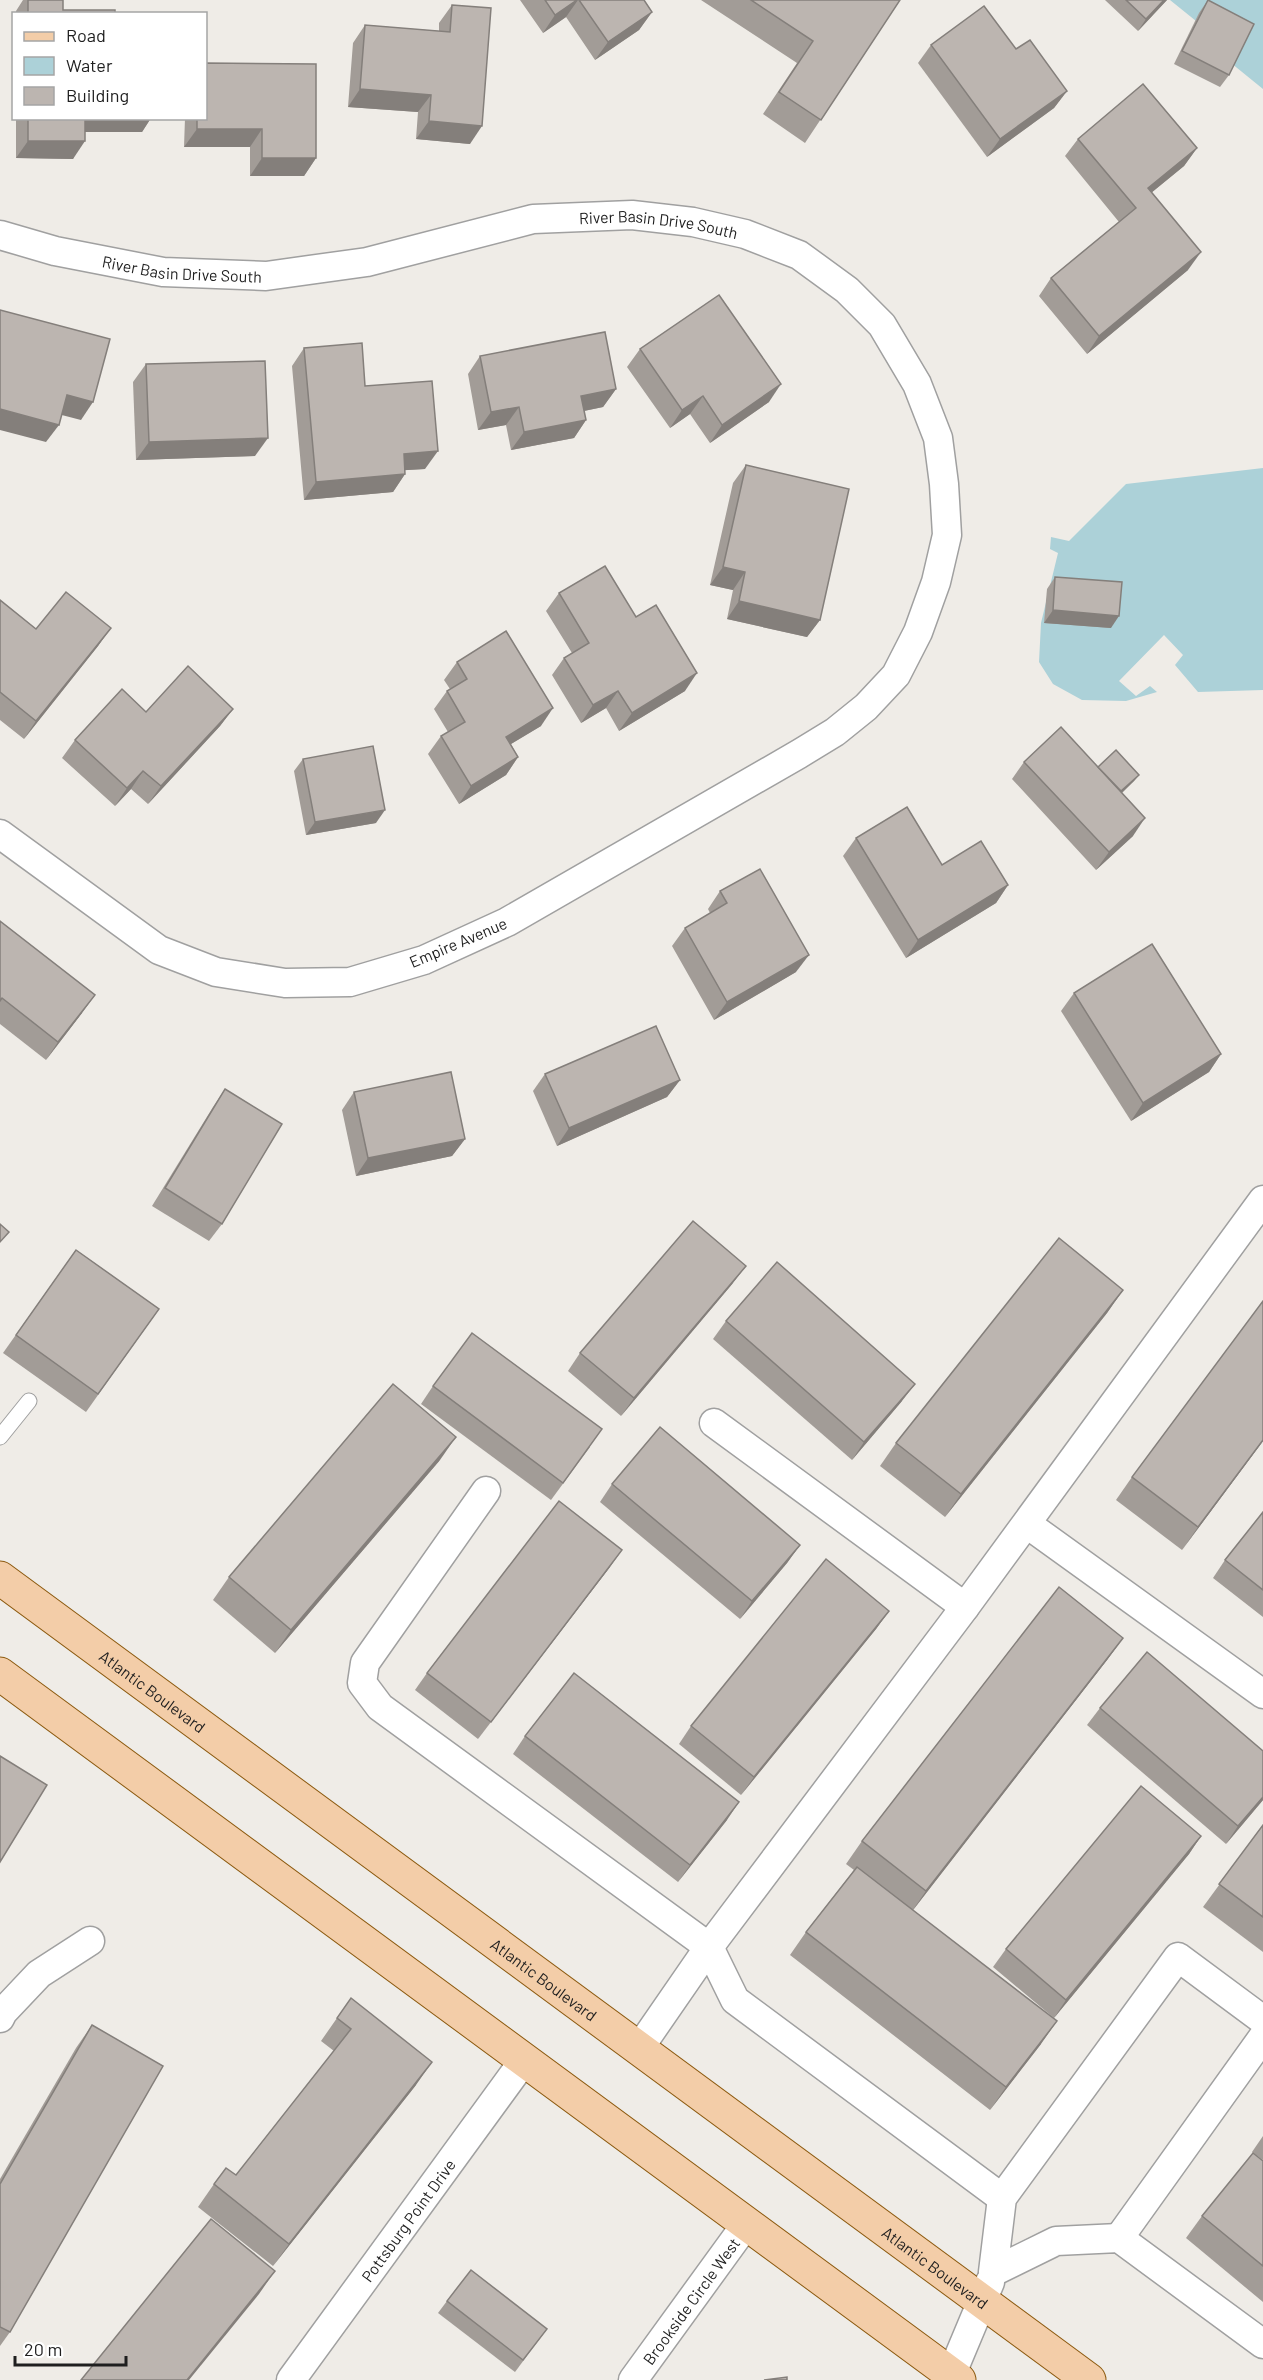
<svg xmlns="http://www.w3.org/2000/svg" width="1263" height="2380" font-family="Barlow,sans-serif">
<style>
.water{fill:#acd1d8}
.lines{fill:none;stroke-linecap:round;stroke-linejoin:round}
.service-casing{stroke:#a0a0a0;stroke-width:17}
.minor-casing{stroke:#a0a0a0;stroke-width:31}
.primary-casing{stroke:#8c5a0f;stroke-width:35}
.service{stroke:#fff;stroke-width:15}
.minor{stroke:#fff;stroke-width:28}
.primary{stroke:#f3cda8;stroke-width:33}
.wall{fill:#a29c97}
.shaded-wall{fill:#847f7b}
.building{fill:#bcb5b0;stroke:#847f7b;stroke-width:1.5}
.labels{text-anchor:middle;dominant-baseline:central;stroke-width:4.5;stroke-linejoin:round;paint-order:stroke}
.street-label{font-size:16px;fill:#1f1f1f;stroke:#fff}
</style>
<rect width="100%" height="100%" fill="#efece7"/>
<!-- water -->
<g class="water">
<polygon points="1170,0 1263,0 1263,89 1231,63 1227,46"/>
<polygon points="1263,468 1263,690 1198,692 1175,665 1183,655 1164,635 1119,681 1136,696 1150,686 1157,692 1126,701 1082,700 1053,684 1039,662 1041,623 1058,553 1050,549 1051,537 1069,541 1126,484"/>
</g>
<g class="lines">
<defs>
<polyline id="service" points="0,1437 29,1401"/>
<g id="minor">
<path id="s1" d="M0,235L55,251L163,272L266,276L367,262L533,219L632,215L693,222L745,234L799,255L847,290L882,325L917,384L938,438L944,484L947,535L936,582L918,632L896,675L866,707L835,732L799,754L507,922L424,960L350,982L285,983L216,972L159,950L0,834"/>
<polyline points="714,1423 965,1607"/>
<polyline points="486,1491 365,1663 362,1683 380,1707 709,1947 735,2000 1002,2198"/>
<polyline points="1027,1524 1263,1694"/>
<polyline points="0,2018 3,2012 39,1974 90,1941"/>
<polyline points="1263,2020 1178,1957 1002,2198 993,2272 1056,2241 1119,2238 1263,2344"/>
<polyline points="640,2047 709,1947 965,1607 1263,1200"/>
<polyline points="1119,2238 1263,2037"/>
<path id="s2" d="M291,2380L525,2059"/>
<path id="s3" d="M633,2380L747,2223"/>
<polyline points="949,2380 990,2282"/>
</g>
<g id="primary">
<path id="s4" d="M0,1578L1089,2380"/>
<polyline points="0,1674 959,2380"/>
</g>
</defs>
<!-- service casing -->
<use href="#service" class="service-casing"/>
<!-- minor casing -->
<use href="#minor" class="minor-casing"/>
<!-- primary casing -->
<use href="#primary" class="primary-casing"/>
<!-- service -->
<use href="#service" class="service"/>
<!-- minor -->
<use href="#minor" class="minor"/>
<!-- primary -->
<use href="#primary" class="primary"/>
</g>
<!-- wall -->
<g class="wall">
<polygon points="23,0 63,0 63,10 115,14 16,14 16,11"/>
<polygon points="520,0 644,0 652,12 639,30 595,60 566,17 543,33"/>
<polygon points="701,0 900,0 805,143 763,114 797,63"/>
<polygon points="1105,0 1167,0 1138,31"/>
<polygon points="1208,0 1229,75 1220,87 1174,64 1199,13"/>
<polygon points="452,5 470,144 416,139 418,112 348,107 353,43 365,25 439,31 439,23"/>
<polygon points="931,45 1067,91 1054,108 987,157 918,63"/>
<polygon points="206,63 316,158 304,176 250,176 250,147 184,147 185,118 206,118"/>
<polygon points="16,118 151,118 142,132 85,132 73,159 16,158"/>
<polygon points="1078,139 1197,148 1184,166 1151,193 1188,270 1087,354 1039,296 1051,278 1119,222 1065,156"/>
<polygon points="304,348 365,386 425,469 405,470 405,474 393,492 304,500 292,366"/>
<polygon points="640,349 769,402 710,443 690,414 670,428 627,367"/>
<polygon points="480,356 616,389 603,407 584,411 586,420 574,438 511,450 506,425 478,430 468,374"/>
<polygon points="146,364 255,456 136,460 133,382"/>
<polygon points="746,465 820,620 807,637 727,619 733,590 710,585 733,483"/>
<polygon points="1055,577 1111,628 1044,623 1047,589"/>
<polygon points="559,593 636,617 685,691 619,731 606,708 581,723 552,675 564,658 572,653 546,611"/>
<polygon points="0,600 36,629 110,628 98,646 24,739 0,720"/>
<polygon points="457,662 541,726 511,744 518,757 506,775 459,804 428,754 441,736 448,732 434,709 447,691 450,689 444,680"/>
<polygon points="233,709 220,726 148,804 131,789 115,806 62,758 75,740 146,712"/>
<polygon points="303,759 376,823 306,835 294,771"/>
<polygon points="1024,762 1098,767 1139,775 1134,781 1122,793 1133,836 1096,870 1012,779"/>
<polygon points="856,838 1008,885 996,903 906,958 843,856"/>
<polygon points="720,891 796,972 714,1020 672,946 685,928 710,913 708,909"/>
<polygon points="0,921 82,1013 46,1060 0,1024"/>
<polygon points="1074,993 1221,1054 1209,1072 1131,1121 1061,1011"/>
<polygon points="545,1074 680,1080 667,1097 557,1146 533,1091"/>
<polygon points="225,1089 222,1224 209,1241 152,1206 213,1107"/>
<polygon points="354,1092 465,1139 452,1156 356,1176 342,1110"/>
<polygon points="76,1250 159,1309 86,1412 3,1353"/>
<polygon points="733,1283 621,1416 568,1371 580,1353"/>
<polygon points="1123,1290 1107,1313 945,1517 880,1466 896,1443"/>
<polygon points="726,1321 902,1401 852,1460 713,1339"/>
<polygon points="433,1386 590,1447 551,1500 421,1404"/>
<polygon points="1263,1441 1182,1550 1116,1500 1132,1477"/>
<polygon points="440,1460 275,1653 213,1600 229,1577"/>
<polygon points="612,1484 800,1545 787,1563 740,1619 600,1502"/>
<polygon points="1263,1512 1263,1617 1213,1578 1225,1560"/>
<polygon points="610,1567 478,1739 415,1690 427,1673"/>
<polygon points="889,1611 876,1629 741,1795 679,1744 691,1726"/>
<polygon points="1123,1638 1107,1660 913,1910 1041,2044 990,2110 790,1955 806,1932 854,1870 846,1864 862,1841"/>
<polygon points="1100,1708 1263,1800 1226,1844 1087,1725"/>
<polygon points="525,1736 727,1820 678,1882 513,1754"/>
<polygon points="1263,1825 1263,1952 1203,1907"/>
<polygon points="1201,1836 1189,1854 1054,2018 993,1967 1006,1949"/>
<polygon points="351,1998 416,2085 273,2266 198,2207 214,2184 236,2175 334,2051 321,2041"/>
<polygon points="92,2025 10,2332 0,2346 0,2179 76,2048"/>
<polygon points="1263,2136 1263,2160 1252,2152"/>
<polygon points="1263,2161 1263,2302 1186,2238 1202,2216"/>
<polygon points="447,2301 547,2329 515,2372 438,2313"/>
</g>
<!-- shaded-wall -->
<g class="shaded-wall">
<polygon points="578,0 566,17 543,33 555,15"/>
<polygon points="1164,0 1167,0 1138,31 1146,19"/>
<polygon points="652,12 639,30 595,60 608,42"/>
<polygon points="360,89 431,95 418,112 348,107"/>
<polygon points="1067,91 1054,108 987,157 1000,139"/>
<polygon points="82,118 151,118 142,132 73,132"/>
<polygon points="429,121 482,126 470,144 416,139"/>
<polygon points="197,129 262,129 250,147 184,147"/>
<polygon points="28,141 85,141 73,159 16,158"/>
<polygon points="1197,148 1184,166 1135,206 1148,188"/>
<polygon points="262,158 316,158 304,176 250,176"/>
<polygon points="1201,252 1188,270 1087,354 1099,336"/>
<polygon points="781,384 769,402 710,443 722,425"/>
<polygon points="616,389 603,407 569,414 581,396"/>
<polygon points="67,395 93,402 81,420 54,413"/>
<polygon points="703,396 690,414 670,428 682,410"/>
<polygon points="519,407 506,425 478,430 491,412"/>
<polygon points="0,409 59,425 46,442 0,430"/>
<polygon points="586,420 574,438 511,450 524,432"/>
<polygon points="268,438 255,456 136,460 149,442"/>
<polygon points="438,451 425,469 391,471 404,454"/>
<polygon points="405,474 393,492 304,500 316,482"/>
<polygon points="723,567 745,572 733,590 710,585"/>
<polygon points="739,601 820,620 807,637 727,619"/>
<polygon points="1053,610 1119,616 1111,628 1044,623"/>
<polygon points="111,628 98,646 24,739 36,721"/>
<polygon points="697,673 685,691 619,731 632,713"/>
<polygon points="618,691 606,708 581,723 593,705"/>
<polygon points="553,708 541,726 494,754 506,737"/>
<polygon points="233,709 220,726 148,804 161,786"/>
<polygon points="518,757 506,775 459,804 471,786"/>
<polygon points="143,771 131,789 115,806 127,788"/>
<polygon points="1139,775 1134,781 1116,798 1120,792"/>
<polygon points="385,810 376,823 306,835 315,822"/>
<polygon points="1145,818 1133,836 1096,870 1109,852"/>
<polygon points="1008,885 996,903 906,958 918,940"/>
<polygon points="809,955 796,972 714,1020 727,1002"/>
<polygon points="95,995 82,1013 46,1060 58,1042"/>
<polygon points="1221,1054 1209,1072 1131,1121 1143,1103"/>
<polygon points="680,1080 667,1097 557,1146 569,1128"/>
<polygon points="465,1139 452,1156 356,1176 368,1158"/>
<polygon points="746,1266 733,1283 621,1416 634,1398"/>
<polygon points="1123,1290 1107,1313 945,1517 961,1494"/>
<polygon points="915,1384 902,1401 852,1460 864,1442"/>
<polygon points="456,1437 440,1460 275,1653 291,1630"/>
<polygon points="1263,1440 1263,1441 1182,1550 1198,1527"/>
<polygon points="800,1545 787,1563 740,1619 752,1601"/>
<polygon points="622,1550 610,1567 478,1739 491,1722"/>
<polygon points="889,1611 876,1629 741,1795 754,1777"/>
<polygon points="1123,1638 1107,1660 910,1914 926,1891"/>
<polygon points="1263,1797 1263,1800 1226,1844 1238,1826"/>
<polygon points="739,1802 727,1820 678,1882 690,1865"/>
<polygon points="1201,1836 1189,1854 1054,2018 1066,2000"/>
<polygon points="1057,2021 1041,2044 990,2110 1006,2087"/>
<polygon points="432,2062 416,2085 273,2266 289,2244"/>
<polygon points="275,2271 259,2294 189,2380 187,2380"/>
</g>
<!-- building -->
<g class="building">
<polygon points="28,0 63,0 63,10 115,10 115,14 28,14"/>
<polygon points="545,0 577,0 555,15"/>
<polygon points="579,0 644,0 652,12 608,42"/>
<polygon points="751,0 900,0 821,120 779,92 813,41"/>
<polygon points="1126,0 1164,0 1146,19"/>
<polygon points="1208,0 1254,24 1229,75 1182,51"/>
<polygon points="452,5 491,8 482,126 429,121 431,95 360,89 365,25 450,32"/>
<polygon points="984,6 1016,49 1030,40 1067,91 1000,139 931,45"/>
<polygon points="206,63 316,64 316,158 262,158 262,129 197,129 197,118 206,118"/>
<polygon points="1143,84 1197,148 1148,188 1201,252 1099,336 1051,278 1136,208 1078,139"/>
<rect x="28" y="118" width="57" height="23"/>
<polygon points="719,295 781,384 722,425 703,396 682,410 640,349"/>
<polygon points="0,310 110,339 93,402 67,395 59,425 0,409"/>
<polygon points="605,332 616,389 581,396 586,420 524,432 519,407 491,412 480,356"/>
<polygon points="362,343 365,386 432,381 438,451 404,454 405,474 316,482 304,348"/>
<polygon points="265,361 268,438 149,442 146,364"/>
<polygon points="746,465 849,489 820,620 739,601 745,572 723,567"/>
<polygon points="605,566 636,617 656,605 697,673 632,713 618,691 593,705 564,658 589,643 559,593"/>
<polygon points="1055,577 1122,582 1119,616 1053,610"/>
<polygon points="66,592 111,628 36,721 0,692 0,600 36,629"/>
<polygon points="506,631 553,708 506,737 518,757 471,786 441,736 465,722 447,691 467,679 457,662"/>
<polygon points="188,666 233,709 161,786 143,771 127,788 75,740 122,689 146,712"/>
<polygon points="1061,727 1145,818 1109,852 1024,762"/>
<polygon points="373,746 385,810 315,822 303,759"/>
<polygon points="1116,750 1139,775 1121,791 1098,767"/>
<polygon points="907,807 942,865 981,841 1008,885 918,940 856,838"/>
<polygon points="760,869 809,955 727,1002 685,928 727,903 720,891"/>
<polygon points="0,921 95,995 58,1042 2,998 0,1001"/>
<polygon points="1152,944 1221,1054 1143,1103 1074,993"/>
<polygon points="656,1026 680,1080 569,1128 545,1074"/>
<polygon points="451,1072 465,1139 368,1158 354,1092"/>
<polygon points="225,1089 282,1124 222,1224 165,1188"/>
<polygon points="693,1221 746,1266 634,1398 580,1353"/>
<polygon points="0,1224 9,1232 0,1242"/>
<polygon points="1059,1238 1123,1290 961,1494 896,1443"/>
<polygon points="76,1250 159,1309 98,1394 16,1335"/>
<polygon points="777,1262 915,1384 864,1442 726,1321"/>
<polygon points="1263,1301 1263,1440 1198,1527 1132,1477"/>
<polygon points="472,1333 602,1429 563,1483 433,1386"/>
<polygon points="393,1384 456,1437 291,1630 229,1577"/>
<polygon points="660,1427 800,1545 752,1601 612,1484"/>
<polygon points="559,1501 622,1550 491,1722 427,1673"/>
<polygon points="1263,1512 1263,1590 1225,1560"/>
<polygon points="826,1559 889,1611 754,1777 691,1726"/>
<polygon points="1059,1587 1123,1638 926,1891 862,1841"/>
<polygon points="1147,1652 1263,1751 1263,1797 1238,1826 1100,1708"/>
<polygon points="574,1673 739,1802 690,1865 525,1736"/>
<polygon points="0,1756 47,1785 0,1862"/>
<polygon points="1141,1786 1201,1836 1066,2000 1006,1949"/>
<polygon points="1263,1825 1263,1917 1219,1884"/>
<polygon points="857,1867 1057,2021 1006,2087 806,1932"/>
<polygon points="351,1998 432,2062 289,2244 214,2184 226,2168 236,2175 351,2029 337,2018"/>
<polygon points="92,2025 163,2066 10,2332 0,2327 0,2184"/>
<polygon points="1253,2153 1263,2161 1263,2266 1202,2216"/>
<polygon points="211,2219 275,2271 187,2380 81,2380"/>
<polygon points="471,2270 547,2329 523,2360 447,2301"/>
<polygon points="787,2377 787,2380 764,2380"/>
</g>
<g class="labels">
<!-- street labels -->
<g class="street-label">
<text stroke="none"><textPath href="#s1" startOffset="670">River Basin Drive South</textPath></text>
<text stroke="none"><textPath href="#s1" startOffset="186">River Basin Drive South</textPath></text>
<text transform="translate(458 942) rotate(-23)">Empire Avenue</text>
<text stroke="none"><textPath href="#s4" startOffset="190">Atlantic Boulevard</textPath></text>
<text stroke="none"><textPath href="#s4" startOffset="676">Atlantic Boulevard</textPath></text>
<text stroke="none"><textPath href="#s2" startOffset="198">Pottsburg Point Drive</textPath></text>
<text stroke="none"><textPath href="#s4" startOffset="1162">Atlantic Boulevard</textPath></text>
<text stroke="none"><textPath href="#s3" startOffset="98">Brookside Circle West</textPath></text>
</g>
</g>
<!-- legend -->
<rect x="12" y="12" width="195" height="108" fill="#ffffff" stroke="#a5a5a5" stroke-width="1.5"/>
<rect x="24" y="32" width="30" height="9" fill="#f3cda8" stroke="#a5a5a5" stroke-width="1.5"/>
<text x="66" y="42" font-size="18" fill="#1f1f1f">Road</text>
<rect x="24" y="57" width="30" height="18" fill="#acd1d8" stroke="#a5a5a5" stroke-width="1.5"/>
<text x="66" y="72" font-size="18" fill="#1f1f1f">Water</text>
<rect x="24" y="87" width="30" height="18" fill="#bcb5b0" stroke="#a5a5a5" stroke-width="1.5"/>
<text x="66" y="102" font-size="18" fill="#1f1f1f">Building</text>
<!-- scale -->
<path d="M15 2356v9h111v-9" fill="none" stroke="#1f1f1f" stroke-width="3"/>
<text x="24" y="2356" font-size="18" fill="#1f1f1f" stroke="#ffffff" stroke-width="4.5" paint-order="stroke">20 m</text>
</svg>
